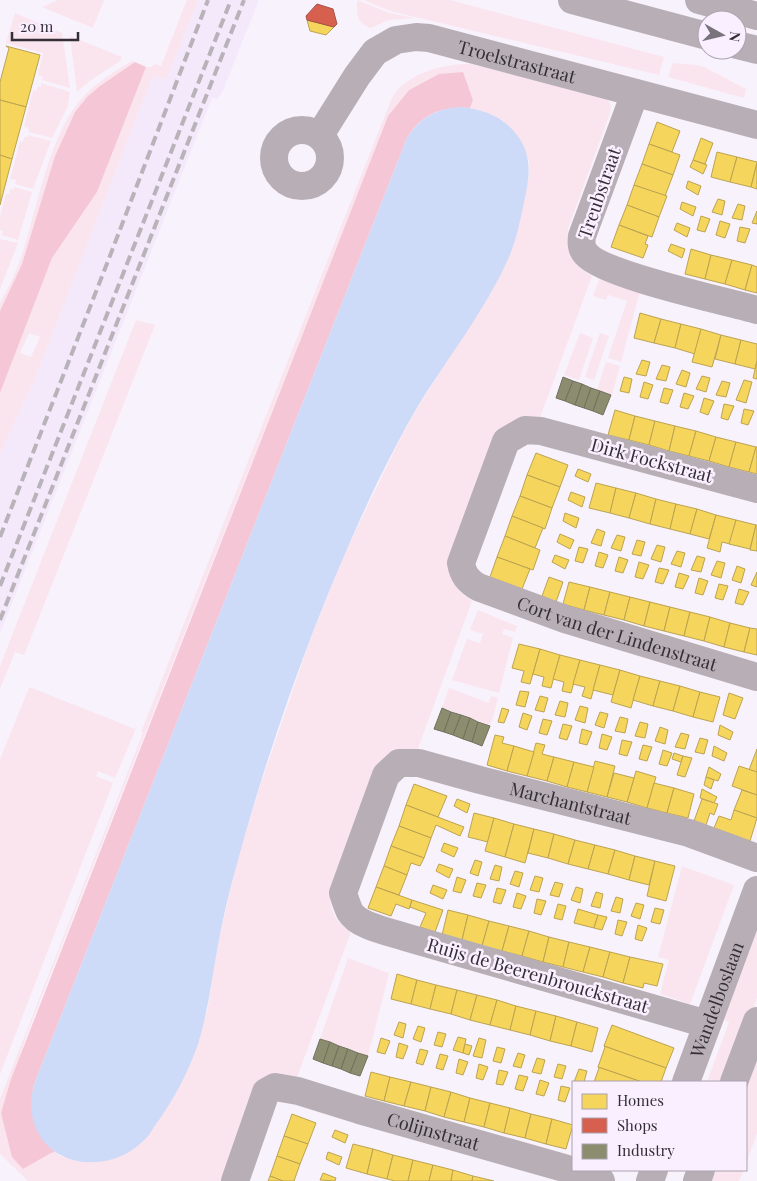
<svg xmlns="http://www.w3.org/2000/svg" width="757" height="1181" font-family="'Playfair Display',serif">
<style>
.built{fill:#f4e8fb}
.green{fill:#fae5ee;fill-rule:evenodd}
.forest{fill:#f5c7d6}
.water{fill:#cddaf8}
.homes{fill:#f6d55c;stroke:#bca351}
.shops{fill:#d6604d;stroke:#a55146}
.industry{fill:#8c8c6e;stroke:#72705e}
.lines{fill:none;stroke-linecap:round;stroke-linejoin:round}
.minor{stroke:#b8afb6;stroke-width:28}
.rail{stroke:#b8b2b9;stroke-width:4;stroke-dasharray:10 5;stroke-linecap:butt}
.labels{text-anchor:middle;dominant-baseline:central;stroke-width:5;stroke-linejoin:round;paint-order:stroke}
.street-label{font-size:18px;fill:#342f37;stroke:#f9efff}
</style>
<rect width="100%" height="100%" fill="#f8f2fc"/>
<!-- built -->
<polygon class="built" points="198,0 259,0 222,93 217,99 212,98 0,633 0,454 36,376 153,75 166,80"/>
<!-- green -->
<g class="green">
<polygon points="58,0 104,0 93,28 42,7"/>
<path d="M187,0H198L166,80L153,75L36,376L0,454V393L52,258L97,192L146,67H152L154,64L161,66ZM29,333L40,337L31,357L20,353Z"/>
<path d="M357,0L389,13L415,18L388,20L371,28C356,23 357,14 357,0Z"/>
<polygon points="364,0 450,0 664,57 659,75 390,11"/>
<polygon points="15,13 62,33 70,88 42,80 43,77 38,75 43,53 6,43"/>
<polygon points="70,36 122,57 120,61 91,80 77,92"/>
<path d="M132,61L135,62L87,97L75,112L55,156L22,264L0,311V303C8,289 15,273 21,258C37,210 49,131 85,95C98,81 116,71 132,61Z"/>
<polygon points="673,63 697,65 704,67 746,89 744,98 668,77"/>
<path d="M462,64H470L603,96C610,100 612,106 610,113L568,229C566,250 574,266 592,276L538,423H524L454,582L461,593L472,601L416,754L408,753L331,891C328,909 336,923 351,932L296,1080L282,1075L224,1181H28L0,1154V1099L143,733L141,732L391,100C404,75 436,66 462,64ZM439,74L473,100L470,108L502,120L519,138L529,160V176L526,192L495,284L418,407L401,437L344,555L309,643L261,783L237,861L219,939L207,1012L190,1064L173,1097L142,1142L119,1157L102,1161L92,1162L73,1160L60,1156L55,1152L51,1153L23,1168L1,1113L27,1034L388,116L409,90Z"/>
<polygon points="41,83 70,92 68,106 52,138 29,132 29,128 24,127 33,90 36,91 38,86 41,87"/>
<polygon points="28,135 51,141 33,189 15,184 16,180 10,179 20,141 23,142 24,137 27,137"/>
<polygon points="14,187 32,192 18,240 1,235 3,231 0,230 0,216 6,194 9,194 10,189 13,190"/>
<polygon points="0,239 18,243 0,289"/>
<polygon points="600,278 640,291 621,362 608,358 627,301 608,295 606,300 593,296"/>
<polygon points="136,320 155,325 24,655 15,652 0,689 0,666"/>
<polygon points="580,333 593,338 579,380 564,375"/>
<polygon points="600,333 609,336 594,380 585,377"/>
<polygon points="606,362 620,366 612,395 597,390"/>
<polygon points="478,610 517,626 515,632 504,629 502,634 513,638 499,693 452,680 467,639 480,643 483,634 470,630"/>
<polygon points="29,688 32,688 135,729 137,726 115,778 98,771 96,776 113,783 0,1074 0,759"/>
<polygon points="449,688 489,703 491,696 498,698 492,721 489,725 442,708"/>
<polygon points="682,866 734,885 690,1004 660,994 669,960 658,957"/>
<polygon points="757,916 757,998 726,1082 707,1082 729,1022 719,1018"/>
<polygon points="348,958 389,973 368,1056 320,1039"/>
<polygon points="757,1059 757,1133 746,1164 746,1089"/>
<polygon points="716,1170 744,1170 739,1181 712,1181"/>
</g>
<!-- forest -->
<g class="forest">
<polygon points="135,62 146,67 97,192 52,258 0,393 0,311 22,264 55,156 75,112 87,97 100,86"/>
<path d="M463,72L473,100L470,108C443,106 421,114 407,138L35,1082C27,1107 35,1134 55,1152L51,1153L23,1169L12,1157L1,1113L11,1079L388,116L409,90L439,74Z"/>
</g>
<!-- water -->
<path class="water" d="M460,107C482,109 503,116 517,135C531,153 530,172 526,193C521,215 518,236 509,257C485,311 448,357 418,406C403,431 390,457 377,483C320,603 273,732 238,860C230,888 223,917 218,945C212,978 208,1012 198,1044C188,1073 173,1101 154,1127C151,1132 147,1138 142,1142C134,1150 123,1156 113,1159C62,1174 18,1136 35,1082L407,138C420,117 437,109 460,107Z"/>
<!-- homes -->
<g class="homes">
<polygon points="307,20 334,27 326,35 310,31"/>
<polygon points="6,46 40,55 26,107 0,100 0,82 9,48"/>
<polygon points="0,100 26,107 12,159 0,155"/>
<polygon points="657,122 680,131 672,152 649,144"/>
<polygon points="701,138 713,143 705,164 693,160"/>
<polygon points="649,144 680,155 673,175 642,164"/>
<polygon points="717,152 737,157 730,182 711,177"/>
<polygon points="0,155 12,159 0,205"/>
<polygon points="737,157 757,162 751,187 730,182"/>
<polygon points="693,160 707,165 703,174 690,167"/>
<polygon points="757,163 757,189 751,187"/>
<polygon points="642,164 673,175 665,196 634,185"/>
<polygon points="688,181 701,186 698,195 686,188"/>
<polygon points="634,185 667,196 659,217 627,205"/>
<polygon points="718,199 725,201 722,215 712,212"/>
<polygon points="682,202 696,207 693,216 680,209"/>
<polygon points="738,204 745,206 742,220 732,218"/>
<polygon points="627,205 659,217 652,237 619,225"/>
<polygon points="757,211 757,224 752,223"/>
<polygon points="701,216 710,219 705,232 697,230"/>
<polygon points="720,221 730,224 725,238 716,235"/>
<polygon points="677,223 690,228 687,237 674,230"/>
<polygon points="619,225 648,236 645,244 648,245 643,258 611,247"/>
<polygon points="740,227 750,229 745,243 737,241"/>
<polygon points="671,244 685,249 682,258 668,251"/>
<polygon points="691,249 711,255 705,279 685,274"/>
<polygon points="711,255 732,260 725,284 705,279"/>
<polygon points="732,260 752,265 745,290 725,284"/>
<polygon points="752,265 757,267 757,293 745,290"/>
<polygon points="640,313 661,319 654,343 634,338"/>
<polygon points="661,319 681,324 675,348 654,343"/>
<polygon points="681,324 701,329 695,354 675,348"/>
<polygon points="701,329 721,335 712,367 692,362"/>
<polygon points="721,335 741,340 735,364 715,359"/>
<polygon points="741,340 757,344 757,361 755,369 735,364"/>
<polygon points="642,360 650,362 646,376 636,374"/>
<polygon points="757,361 757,379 753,378"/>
<polygon points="662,365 670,367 666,381 656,379"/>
<polygon points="682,370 690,373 686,387 676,384"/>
<polygon points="702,376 710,378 706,392 696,389"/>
<polygon points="624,377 632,379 629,393 620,391"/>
<polygon points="744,380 752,382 746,403 736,400"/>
<polygon points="722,381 730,383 726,397 716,395"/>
<polygon points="644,382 653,385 648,399 640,397"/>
<polygon points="664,388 673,390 668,404 660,402"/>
<polygon points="684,393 694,396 688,409 680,407"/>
<polygon points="704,398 714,401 708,415 700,412"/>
<polygon points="724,404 734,406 728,420 721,418"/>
<polygon points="744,409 754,411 748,425 741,423"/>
<polygon points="615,410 635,416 629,440 608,435"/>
<polygon points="635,416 655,421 649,445 629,440"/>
<polygon points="655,421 675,426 669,451 649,445"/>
<polygon points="675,426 696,431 689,456 669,451"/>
<polygon points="696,431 716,437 709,461 689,456"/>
<polygon points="716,437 736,442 729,467 709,461"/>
<polygon points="736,442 756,447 749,472 729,467"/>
<polygon points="756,447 757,447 757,474 749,472"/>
<polygon points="536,453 568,465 560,487 527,475"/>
<polygon points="578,469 591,474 588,482 575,476"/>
<polygon points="527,475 560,487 552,508 520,496"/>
<polygon points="596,483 616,488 610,513 589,508"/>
<polygon points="616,488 636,493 629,518 610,513"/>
<polygon points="571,492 585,497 582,507 568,500"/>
<polygon points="636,493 656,499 650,524 629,518"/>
<polygon points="520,496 552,508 545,529 512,516"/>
<polygon points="656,499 676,504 670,529 650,524"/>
<polygon points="676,504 697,509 690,534 670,529"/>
<polygon points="697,509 716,515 709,539 690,534"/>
<polygon points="565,513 579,518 576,528 563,521"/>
<polygon points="716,515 736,520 730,544 722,542 720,552 707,548"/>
<polygon points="512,516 543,528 535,548 505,536"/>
<polygon points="736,520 756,525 750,549 729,544"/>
<polygon points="756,525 757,525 757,551 750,550"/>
<polygon points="597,529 605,532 601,546 591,543"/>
<polygon points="560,534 574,540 570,549 557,542"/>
<polygon points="617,535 625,537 621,551 611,548"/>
<polygon points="505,536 540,550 533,570 497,557"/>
<polygon points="637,540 645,542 641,556 632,554"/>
<polygon points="657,545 665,547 661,562 651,559"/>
<polygon points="579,547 588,549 583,563 575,561"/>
<polygon points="677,551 685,553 681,567 671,564"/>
<polygon points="599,552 608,555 603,568 595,566"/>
<polygon points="555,555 569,560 565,569 552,562"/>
<polygon points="697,556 705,558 701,572 691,570"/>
<polygon points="497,557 530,569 522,589 490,577"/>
<polygon points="619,557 628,560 623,573 615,571"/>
<polygon points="717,561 725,563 721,578 711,575"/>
<polygon points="639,562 649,565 643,579 635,577"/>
<polygon points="737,566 745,569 741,583 732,580"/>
<polygon points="659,568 669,570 663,584 655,582"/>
<polygon points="757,572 757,587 751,585"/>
<polygon points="679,573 689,576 683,589 675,587"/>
<polygon points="549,577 563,582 556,602 542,596"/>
<polygon points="699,578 708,581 703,595 695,593"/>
<polygon points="569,582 590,587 584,610 563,604"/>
<polygon points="719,584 728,586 723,600 715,598"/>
<polygon points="590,587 610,592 604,615 584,610"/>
<polygon points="739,589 749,592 743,605 735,603"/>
<polygon points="610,592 630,597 624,620 604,615"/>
<polygon points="630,597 650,602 644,626 624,620"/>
<polygon points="650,602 670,607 664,631 644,626"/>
<polygon points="670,607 690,612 684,636 664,631"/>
<polygon points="690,612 710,617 704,641 684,636"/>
<polygon points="710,617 730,623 724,647 704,641"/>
<polygon points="730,623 750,628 744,652 724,647"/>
<polygon points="750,628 757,629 757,655 744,652"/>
<polygon points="519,644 540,649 530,684 521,682 524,671 512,668"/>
<polygon points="540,649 560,655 551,688 542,686 544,677 533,674"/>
<polygon points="560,655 580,660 571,693 562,691 564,682 553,679"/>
<polygon points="580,660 600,665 591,699 582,696 585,687 573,684"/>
<polygon points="600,665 620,670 613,695 593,690"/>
<polygon points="620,670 640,676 631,708 611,702"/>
<polygon points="640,676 660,681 653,706 633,700"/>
<polygon points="660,681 680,686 673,711 653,706"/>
<polygon points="680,686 700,692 693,717 673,711"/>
<polygon points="520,691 529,692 525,707 516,705"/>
<polygon points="700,692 720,697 713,722 693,717"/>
<polygon points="729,693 743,698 735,719 723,715"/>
<polygon points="540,696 548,698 544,712 535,710"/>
<polygon points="560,701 568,703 565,717 555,715"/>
<polygon points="580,706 588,708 585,723 575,720"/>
<polygon points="502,708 509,710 504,723 498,722"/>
<polygon points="600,712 608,714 604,728 595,725"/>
<polygon points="523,713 532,716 527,730 519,727"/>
<polygon points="620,717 628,719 625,733 615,731"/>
<polygon points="543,719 552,721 547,735 539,733"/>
<polygon points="640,722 648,724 645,738 635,736"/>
<polygon points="563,724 572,726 567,740 559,738"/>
<polygon points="720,725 733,732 730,740 718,735"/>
<polygon points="660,727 668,730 665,744 655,741"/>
<polygon points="582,729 592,732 587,745 579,743"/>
<polygon points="681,733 689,735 685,749 675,747"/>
<polygon points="602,734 612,737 607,750 599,748"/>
<polygon points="495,735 504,737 502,743 514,746 507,771 487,765"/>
<polygon points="700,738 708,740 704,754 695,752"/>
<polygon points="622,740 632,742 627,756 619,754"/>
<polygon points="536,743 545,745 542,754 554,757 547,781 527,776"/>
<polygon points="643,745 652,747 647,761 639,759"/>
<polygon points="514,746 534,752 527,776 507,771"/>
<polygon points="714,746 727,753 724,761 712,756"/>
<polygon points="757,749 757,772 749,770"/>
<polygon points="663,750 672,753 667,766 659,764"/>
<polygon points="674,753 683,756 681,762 672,759"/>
<polygon points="683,756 692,758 685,777 677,775"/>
<polygon points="554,757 574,762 567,787 547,781"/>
<polygon points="595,761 615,766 607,797 587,792"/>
<polygon points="574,762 594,767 587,792 567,787"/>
<polygon points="739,766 757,772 757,795 732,786"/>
<polygon points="709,767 721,774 718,781 706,777"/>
<polygon points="636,771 656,777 647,808 627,802"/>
<polygon points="614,773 634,778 627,802 607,797"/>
<polygon points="706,777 714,780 711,789 704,785"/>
<polygon points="654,783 674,788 667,813 647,808"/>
<polygon points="414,784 447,796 438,817 406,805"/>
<polygon points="674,788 694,794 688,818 667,813"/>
<polygon points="702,789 717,797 714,803 700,798"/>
<polygon points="742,790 757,795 757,818 734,810"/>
<polygon points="457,799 470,804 467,813 454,806"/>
<polygon points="702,799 718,804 714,815 710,813 706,825 694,821"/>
<polygon points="406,805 464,827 460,836 436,825 431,838 399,826"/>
<polygon points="734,810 757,818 750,841 714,828 719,816 731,820"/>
<polygon points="474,813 494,818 488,842 468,837"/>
<polygon points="494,818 514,824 505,857 485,851"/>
<polygon points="514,824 534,829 525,863 505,857"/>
<polygon points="399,826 431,838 424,858 391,846"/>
<polygon points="534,829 554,834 548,858 528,853"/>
<polygon points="554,834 575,840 568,864 548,858"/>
<polygon points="575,840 595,845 588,869 568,864"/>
<polygon points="444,843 458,848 454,857 441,851"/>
<polygon points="595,845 615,850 608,874 588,869"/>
<polygon points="391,846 424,858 420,866 411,863 407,875 384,866"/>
<polygon points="615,850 635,856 629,880 608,874"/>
<polygon points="635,856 655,861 649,885 629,880"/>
<polygon points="475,860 482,862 478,876 470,873"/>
<polygon points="655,861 675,866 666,901 647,896"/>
<polygon points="439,864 453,869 449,878 436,871"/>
<polygon points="495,865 502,867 499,881 490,879"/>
<polygon points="384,866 407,875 399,895 376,887"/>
<polygon points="515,871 523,873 519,887 510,884"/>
<polygon points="535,876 543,878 539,892 530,890"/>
<polygon points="457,877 466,880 461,893 453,891"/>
<polygon points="555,882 563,884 559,897 550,895"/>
<polygon points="477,883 486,885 481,898 473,896"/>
<polygon points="433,885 447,890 443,899 430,893"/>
<polygon points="376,887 412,900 409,909 396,904 391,916 368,908"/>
<polygon points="576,887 583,889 580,903 571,900"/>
<polygon points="497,888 506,890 501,904 493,902"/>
<polygon points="596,892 603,894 600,908 591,906"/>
<polygon points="517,893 526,896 521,909 513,907"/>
<polygon points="616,897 623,899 620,913 611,911"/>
<polygon points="537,899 546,901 541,915 534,913"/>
<polygon points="412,900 443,910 435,932 420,927 426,913 410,907"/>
<polygon points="636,903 644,905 640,919 631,916"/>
<polygon points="558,904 566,906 562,920 554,918"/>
<polygon points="655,908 664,910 660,924 651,922"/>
<polygon points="578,909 598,915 594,928 574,923"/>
<polygon points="448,910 468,915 462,940 442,935"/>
<polygon points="468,915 489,921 482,946 462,940"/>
<polygon points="598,915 607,917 602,930 594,928"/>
<polygon points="618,920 627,922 622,936 615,934"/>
<polygon points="489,921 509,926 502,951 482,946"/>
<polygon points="638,925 647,928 642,941 635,939"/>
<polygon points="509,926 529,931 522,956 502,951"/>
<polygon points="529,931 549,937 543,962 522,956"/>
<polygon points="549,937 569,942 563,967 543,962"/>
<polygon points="569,942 590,947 583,972 563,967"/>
<polygon points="590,947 610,952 603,977 583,972"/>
<polygon points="610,952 630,957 623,983 603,977"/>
<polygon points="630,957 663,964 657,986 644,983 643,988 623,983"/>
<polygon points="397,974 417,980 411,1004 391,999"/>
<polygon points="417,980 436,985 430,1009 411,1004"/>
<polygon points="436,985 457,990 451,1014 430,1009"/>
<polygon points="457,990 477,995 470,1020 451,1014"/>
<polygon points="477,995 497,1000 490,1025 470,1020"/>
<polygon points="497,1000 516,1006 510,1030 490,1025"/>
<polygon points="516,1006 536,1011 530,1035 510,1030"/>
<polygon points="536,1011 556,1016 550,1041 530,1035"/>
<polygon points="556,1016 577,1022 571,1046 550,1041"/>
<polygon points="399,1022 406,1024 403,1038 394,1035"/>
<polygon points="577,1022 598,1028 592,1052 571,1046"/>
<polygon points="612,1025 674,1048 666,1068 604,1046"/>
<polygon points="418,1026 425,1028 421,1042 413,1039"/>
<polygon points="438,1032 446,1034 442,1047 434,1045"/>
<polygon points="458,1037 466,1039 463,1053 453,1050"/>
<polygon points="381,1038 390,1041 385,1054 377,1052"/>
<polygon points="479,1038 486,1040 482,1058 473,1056"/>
<polygon points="399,1043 408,1046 403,1059 396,1057"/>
<polygon points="465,1044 472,1046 469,1055 463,1053"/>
<polygon points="604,1046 666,1068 661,1082 642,1082 598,1067 605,1047"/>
<polygon points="497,1047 505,1049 501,1063 493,1061"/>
<polygon points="420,1049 428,1051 423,1065 416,1063"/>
<polygon points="518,1053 525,1055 521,1068 513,1066"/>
<polygon points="440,1054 448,1056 443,1070 436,1068"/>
<polygon points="537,1058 545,1060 541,1074 532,1072"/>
<polygon points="459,1059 468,1062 463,1075 456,1073"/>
<polygon points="479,1064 488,1067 483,1080 476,1078"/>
<polygon points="558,1064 566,1066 562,1079 554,1077"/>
<polygon points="598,1067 642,1082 594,1082 599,1068"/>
<polygon points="579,1069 587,1071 584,1082 574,1082"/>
<polygon points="499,1070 508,1072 503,1085 496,1084"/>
<polygon points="371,1072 390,1077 384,1101 365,1096"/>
<polygon points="519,1075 528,1077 523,1091 515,1089"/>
<polygon points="390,1077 411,1082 404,1106 384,1101"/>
<polygon points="540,1080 549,1083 544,1096 536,1094"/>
<polygon points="411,1082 431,1087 425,1111 404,1106"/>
<polygon points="561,1086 570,1088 565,1102 558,1100"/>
<polygon points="431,1087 451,1092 444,1117 425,1111"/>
<polygon points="451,1092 470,1098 464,1122 444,1117"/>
<polygon points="470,1098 490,1103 484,1127 464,1122"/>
<polygon points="490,1103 510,1108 504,1133 484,1127"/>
<polygon points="510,1108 531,1114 525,1138 504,1133"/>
<polygon points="292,1114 316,1123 308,1144 284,1136"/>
<polygon points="531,1114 552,1119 546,1144 525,1138"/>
<polygon points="552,1119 573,1125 566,1149 546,1144"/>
<polygon points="335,1130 348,1135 345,1143 332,1137"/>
<polygon points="284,1136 308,1144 300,1164 277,1156"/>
<polygon points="353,1144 373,1149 367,1174 346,1168"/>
<polygon points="373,1149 393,1155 387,1179 367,1174"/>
<polygon points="328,1152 342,1157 339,1165 326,1159"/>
<polygon points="393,1155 413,1160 408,1181 395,1181 387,1179"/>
<polygon points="277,1156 300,1164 294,1181 283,1181 270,1176"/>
<polygon points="413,1160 433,1165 429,1181 408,1181"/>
<polygon points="433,1165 453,1170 451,1181 429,1181"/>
<polygon points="453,1170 473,1176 472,1181 451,1181"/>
<polygon points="323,1173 336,1178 335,1181 320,1180"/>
<polygon points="270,1176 283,1181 268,1181"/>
<polygon points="473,1176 494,1181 472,1181"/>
</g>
<!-- shops -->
<polygon class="shops" points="317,4 333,9 337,24 334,27 307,20 306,16"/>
<!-- industry -->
<g class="industry">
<polygon points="563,377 573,381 565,401 556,398"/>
<polygon points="573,381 582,384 575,405 565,401"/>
<polygon points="582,384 591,388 584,408 575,405"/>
<polygon points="591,388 600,391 593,411 584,408"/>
<polygon points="600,391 611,395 603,415 593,411"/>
<polygon points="442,708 451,712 444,732 434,729"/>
<polygon points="451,712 461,715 453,735 444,732"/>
<polygon points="461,715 470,718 463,739 453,735"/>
<polygon points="470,718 478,722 472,742 463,739"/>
<polygon points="478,722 490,726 482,746 472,742"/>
<polygon points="320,1039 330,1042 323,1063 313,1059"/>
<polygon points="330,1042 339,1046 332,1066 323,1063"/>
<polygon points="339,1046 348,1049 341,1069 332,1066"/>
<polygon points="348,1049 358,1053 350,1073 341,1069"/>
<polygon points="358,1053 368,1056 360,1076 350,1073"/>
</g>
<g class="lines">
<!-- minor -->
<g class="minor">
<polyline points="572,0 707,36"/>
<polyline points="699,0 757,16"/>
<polyline points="737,45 757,50"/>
<path d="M635,93L582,236C581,243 581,249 586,254C603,275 725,301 757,310"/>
<circle cx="302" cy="158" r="28"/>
<path id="s1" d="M320,135L357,76L375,52L396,40L416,37L429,38L757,125"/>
<path id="s2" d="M757,489L541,431L525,430L506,441L461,563C463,575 468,581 478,587L565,619L757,677"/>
<path id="s3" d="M707,1024L405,937C390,932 358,926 350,912C347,906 345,899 343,893L386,775L399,763H419L480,780L689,833L757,858"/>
<path id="s4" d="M686,1082L757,890"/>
<polyline points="734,1082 757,1021"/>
<path id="s5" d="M235,1181L266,1092L275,1087L298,1091L359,1110L564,1168L601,1181"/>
<polyline points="650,1181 654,1170"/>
<polyline points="697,1181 701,1170"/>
</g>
<!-- rail -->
<g class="rail">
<polyline points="0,537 108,261 208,0"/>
<polyline points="0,586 231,0"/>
<polyline points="0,620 244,0"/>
</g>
</g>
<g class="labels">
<!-- street labels -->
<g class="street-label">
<text stroke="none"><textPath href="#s1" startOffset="248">Troelstrastraat</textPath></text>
<text transform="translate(599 193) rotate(-71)">Treubstraat</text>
<text transform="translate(652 460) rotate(15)">Dirk Fockstraat</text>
<text stroke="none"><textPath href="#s2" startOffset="569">Cort van der Lindenstraat</textPath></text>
<text stroke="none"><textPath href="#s3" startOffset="716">Marchantstraat</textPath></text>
<text transform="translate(538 975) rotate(16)">Ruijs de Beerenbrouckstraat</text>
<text stroke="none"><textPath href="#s4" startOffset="88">Wandelboslaan</textPath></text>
<text stroke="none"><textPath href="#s5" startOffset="269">Colijnstraat</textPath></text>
</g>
</g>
<!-- legend -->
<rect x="572" y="1081" width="175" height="90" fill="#f9efff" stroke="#aaa2af"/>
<rect x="582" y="1094" width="25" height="15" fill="#f6d55c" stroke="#aaa2af"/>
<text x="617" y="1106" font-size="15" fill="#342f37">Homes</text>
<rect x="582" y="1118" width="25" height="15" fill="#d6604d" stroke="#aaa2af"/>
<text x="617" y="1131" font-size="15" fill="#342f37">Shops</text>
<rect x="582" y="1144" width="25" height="15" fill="#8c8c6e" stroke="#aaa2af"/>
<text x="617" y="1156" font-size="15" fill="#342f37">Industry</text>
<!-- north arrow -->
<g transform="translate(722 35) rotate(98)"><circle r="24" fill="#f9efff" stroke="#aaa2af"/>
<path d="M0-4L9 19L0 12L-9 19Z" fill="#79737c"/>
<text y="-8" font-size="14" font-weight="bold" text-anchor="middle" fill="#342f37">N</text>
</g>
<!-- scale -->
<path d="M12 32v8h66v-8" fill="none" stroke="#342f37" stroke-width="2.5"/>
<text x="20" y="32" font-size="15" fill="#342f37" stroke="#f9efff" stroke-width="4" paint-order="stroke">20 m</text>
</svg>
